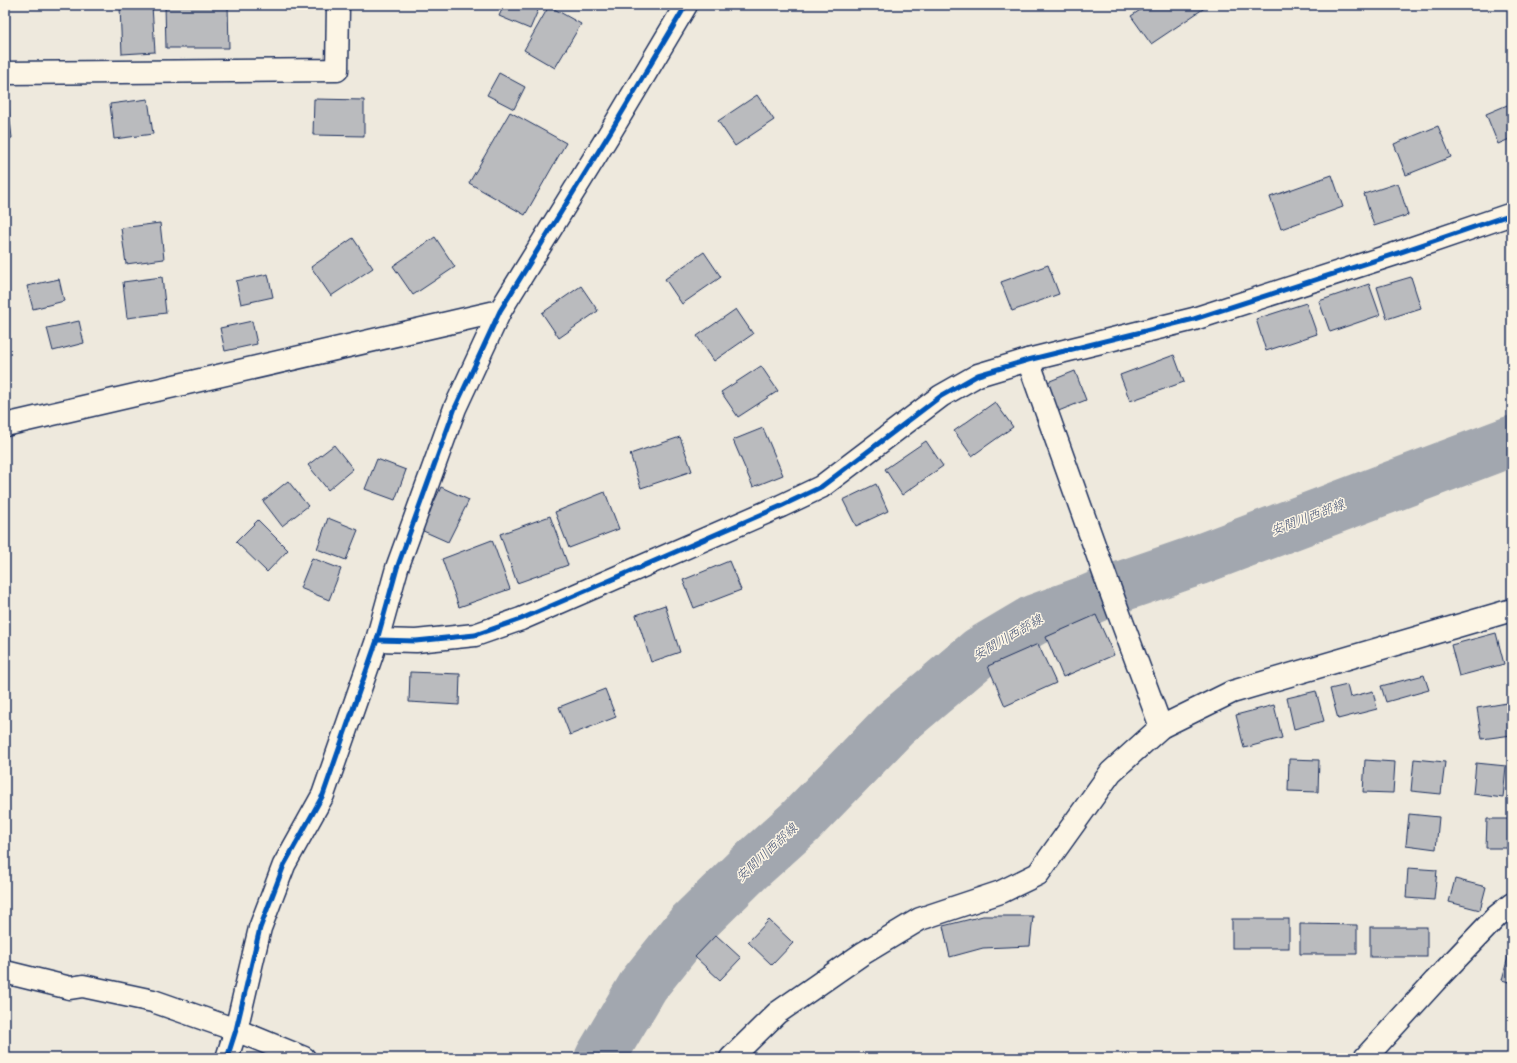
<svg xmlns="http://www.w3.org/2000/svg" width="1517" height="1063" font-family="Mynerve,'Klee One',sans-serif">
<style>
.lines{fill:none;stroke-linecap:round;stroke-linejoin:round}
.river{stroke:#a2a7af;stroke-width:51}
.building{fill:#babbbe;stroke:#1b2f5e}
.street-casing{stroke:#1b2f5e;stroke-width:25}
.secondary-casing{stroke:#1b2f5e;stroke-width:25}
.street{stroke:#fcf5e5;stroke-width:22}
.secondary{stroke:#fcf5e5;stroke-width:22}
.cycleway-casing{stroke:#fcf5e5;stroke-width:8}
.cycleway{stroke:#0057b8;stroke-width:5}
.labels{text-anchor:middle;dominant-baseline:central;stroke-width:3;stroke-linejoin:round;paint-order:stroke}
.water-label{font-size:13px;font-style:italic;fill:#445376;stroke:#fcf5e5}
</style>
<rect width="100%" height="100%" fill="#eee9dd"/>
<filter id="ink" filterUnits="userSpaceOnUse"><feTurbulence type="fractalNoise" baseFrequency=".025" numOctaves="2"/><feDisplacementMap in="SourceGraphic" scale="8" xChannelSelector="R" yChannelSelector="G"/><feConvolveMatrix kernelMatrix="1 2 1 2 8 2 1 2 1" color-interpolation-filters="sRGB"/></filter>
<g filter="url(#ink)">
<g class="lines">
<!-- river -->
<polyline class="river" points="600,1058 644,984 692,924 749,868 799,823 895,724 980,652 1034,620 1089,600 1114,589 1198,560 1512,441"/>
</g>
<!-- building -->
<g class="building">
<polygon points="165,5 228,5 229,48 166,48"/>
<polygon points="504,5 533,5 539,8 530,29 499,16"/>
<polygon points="1148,5 1204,5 1206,7 1151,44 1131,16"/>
<polygon points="152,6 155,52 122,54 120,7"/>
<polygon points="549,6 581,24 555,68 524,50"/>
<polygon points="499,73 525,87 514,109 487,95"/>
<polygon points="757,95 774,120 735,146 718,121"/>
<polygon points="148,99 153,134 114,139 110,104"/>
<polygon points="314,99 364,100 364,136 313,135"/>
<polygon points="5,102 8,102 12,138 5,139"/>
<polygon points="1512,103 1512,138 1498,144 1486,114"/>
<polygon points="510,112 566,143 525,215 469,183"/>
<polygon points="1438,126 1451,157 1406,175 1394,144"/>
<polygon points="1332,175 1343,207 1281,229 1270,197"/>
<polygon points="1398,183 1408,215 1374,226 1364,194"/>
<polygon points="160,223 164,259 126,264 121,228"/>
<polygon points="435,237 455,267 413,295 393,266"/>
<polygon points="353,238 373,268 331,296 311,267"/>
<polygon points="704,252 721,277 682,304 665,279"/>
<polygon points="1048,265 1059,294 1012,311 1001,282"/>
<polygon points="268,274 273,297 241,304 236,281"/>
<polygon points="162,277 166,313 127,318 123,282"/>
<polygon points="1411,277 1421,308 1387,319 1377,287"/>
<polygon points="59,279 64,301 33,309 27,286"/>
<polygon points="1369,284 1380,315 1330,332 1319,301"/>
<polygon points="581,286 598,311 559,338 542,313"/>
<polygon points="1306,303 1317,334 1266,351 1256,319"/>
<polygon points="736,309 753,334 714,361 697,336"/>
<polygon points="79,321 84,343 53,351 47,328"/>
<polygon points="252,321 257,344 225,351 220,328"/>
<polygon points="1174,355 1184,382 1130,401 1120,375"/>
<polygon points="761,366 778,391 738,417 721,392"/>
<polygon points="1075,371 1086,400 1056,412 1045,383"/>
<polygon points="995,402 1013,427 972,456 954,431"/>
<polygon points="763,428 783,475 753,487 733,440"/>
<polygon points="680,437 692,471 641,488 630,454"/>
<polygon points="926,441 943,466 902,495 885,469"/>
<polygon points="334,445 353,469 328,490 308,465"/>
<polygon points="377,459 406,470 395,500 365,489"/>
<polygon points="288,481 308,506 282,526 263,501"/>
<polygon points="876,484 888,511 856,526 843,500"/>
<polygon points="441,487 469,500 448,542 421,530"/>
<polygon points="605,492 619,529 569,548 555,512"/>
<polygon points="550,516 568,565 517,583 500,534"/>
<polygon points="328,518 358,530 346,560 317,549"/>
<polygon points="258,520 288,550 267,572 236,542"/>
<polygon points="492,540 510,589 459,607 442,559"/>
<polygon points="312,558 341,569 329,600 300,588"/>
<polygon points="729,561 741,590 694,608 683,580"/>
<polygon points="665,605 680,652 651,662 636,615"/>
<polygon points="1096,615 1114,655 1063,677 1046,637"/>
<polygon points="1496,633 1504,664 1459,676 1451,645"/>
<polygon points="1038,644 1056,683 1005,706 988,666"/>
<polygon points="410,672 460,674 459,705 409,702"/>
<polygon points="1424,675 1429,690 1386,702 1381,686"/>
<polygon points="1347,685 1350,697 1373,691 1377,709 1338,719 1330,689"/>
<polygon points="605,689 616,717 570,735 559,707"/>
<polygon points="1316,691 1324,721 1294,729 1287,698"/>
<polygon points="1507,703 1512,735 1482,739 1477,708"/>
<polygon points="1274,705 1282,738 1244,748 1236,715"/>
<polygon points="1289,759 1319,760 1318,792 1288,791"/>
<polygon points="1414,759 1445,762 1441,794 1411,791"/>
<polygon points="1365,760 1395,762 1393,793 1363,792"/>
<polygon points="1476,763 1506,766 1503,798 1473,794"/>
<polygon points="1409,814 1439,817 1436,849 1406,845"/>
<polygon points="1487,819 1512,819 1512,848 1486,848"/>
<polygon points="1408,868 1437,870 1434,900 1406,898"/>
<polygon points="1455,879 1486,887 1480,910 1449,902"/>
<polygon points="983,916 1033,916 1030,946 983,948 950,957 943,926"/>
<rect x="1232" y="919" width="57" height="29"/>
<polygon points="769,920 793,943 772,965 748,942"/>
<polygon points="1300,924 1357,925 1357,954 1300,954"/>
<rect x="1370" y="927" width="57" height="30"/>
<polygon points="716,935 741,958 720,980 695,957"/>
<polygon points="1509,953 1512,953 1512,983 1502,980"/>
</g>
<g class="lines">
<defs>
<g id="street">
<polyline points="5,73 337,70 338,5"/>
<polyline points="1028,360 1108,584 1161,727"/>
<polyline points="5,425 500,311"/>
<polyline points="377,640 416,641 475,635 521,619 781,506 821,487 941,396 978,375 1028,360 1194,319 1398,253 1512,214"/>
<polyline points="5,972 70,988 83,986 153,1001 236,1030 304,1058"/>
<polyline points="731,1058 777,1013 862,954 920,919 1001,892 1038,874 1111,772 1161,727 1232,692 1512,610"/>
<polyline points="1365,1058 1435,981 1497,916 1512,904"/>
</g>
<polyline id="secondary" points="227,1058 236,1030 260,928 284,865 323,795 377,640 397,568 455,408 500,311 611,131 686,5"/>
</defs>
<!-- street casing -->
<use href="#street" class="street-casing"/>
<!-- secondary casing -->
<use href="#secondary" class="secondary-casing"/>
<!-- street -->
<use href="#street" class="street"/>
<!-- secondary -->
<use href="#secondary" class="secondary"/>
<defs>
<g id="cycleway">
<polyline points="377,640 416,641 475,635 521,619 781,506 821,487 941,396 978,375 1028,360 1194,319 1398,253 1512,214"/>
<polyline points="227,1058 236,1030 260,928 284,865 323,795 377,640 397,568 455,408 500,311 611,131 686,5"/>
</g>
</defs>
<!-- cycleway casing -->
<use href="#cycleway" class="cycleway-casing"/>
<!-- cycleway -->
<use href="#cycleway" class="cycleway"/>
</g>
</g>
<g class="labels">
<!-- water labels -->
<g class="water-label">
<text transform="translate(1308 518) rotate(-21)">安間川西部線</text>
<text transform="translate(1008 638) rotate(-30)">安間川西部線</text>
<text transform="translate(767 853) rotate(-43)">安間川西部線</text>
</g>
</g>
<!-- margin -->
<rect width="1517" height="1063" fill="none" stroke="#fcf5e5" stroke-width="20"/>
<rect x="10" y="10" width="1497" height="1043" fill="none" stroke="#1b2f5e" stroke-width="1.5" filter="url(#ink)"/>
</svg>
